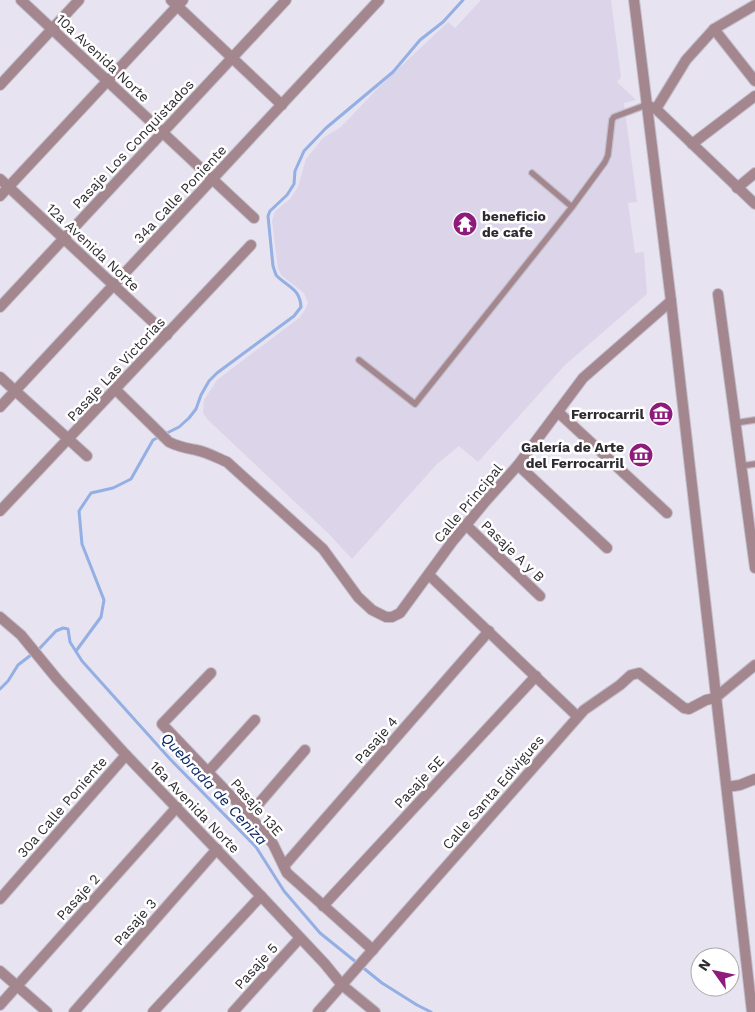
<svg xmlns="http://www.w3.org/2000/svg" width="755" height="1012" font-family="'Work Sans',sans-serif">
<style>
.built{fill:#dcd5e9}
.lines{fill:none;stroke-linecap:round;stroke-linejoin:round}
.stream{stroke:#93afe3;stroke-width:3}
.lane-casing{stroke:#c2beca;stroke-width:8}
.street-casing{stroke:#c2beca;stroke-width:12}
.lane{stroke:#a4878e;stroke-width:5.5}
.street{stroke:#a4878e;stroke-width:10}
.labels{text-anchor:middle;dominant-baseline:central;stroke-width:5;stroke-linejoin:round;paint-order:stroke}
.street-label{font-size:14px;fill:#2e2c31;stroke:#fff}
.poi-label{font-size:14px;font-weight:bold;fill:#2e2c31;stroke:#fff;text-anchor:end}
.water-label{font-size:15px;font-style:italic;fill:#092662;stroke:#fff}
</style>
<rect width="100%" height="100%" fill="#e7e3f0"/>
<!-- built -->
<polygon class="built" points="481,0 611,0 621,77 617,82 636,100 624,103 637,202 628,203 635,253 644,252 647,294 564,366 478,462 459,446 436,465 352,559 329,534 208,420 203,413 204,400 217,380 299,318 305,310 308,303 304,293 282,276 278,269 272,221 275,211 290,199 298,187 306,159 323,138 341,127 379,87 448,22 455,28"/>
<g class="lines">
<!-- stream -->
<g class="stream">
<path d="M76,651L101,617L104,600L82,544L79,511L91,493L113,488L131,479L153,440L179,427L189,418L196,409L201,395L209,381L217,373L294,316L301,307C300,288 287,287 276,275L273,266L268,216L270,211L287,195L294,184L295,171L304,151L326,128L393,72L420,40L443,22L463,0"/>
<polyline points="0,689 8,681 18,665 40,648 56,631 63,628 68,629 70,642 82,661 170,759 256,847 284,891 320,933 382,983 417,1005 431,1012"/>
</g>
<defs>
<g id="lane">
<polyline points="532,173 572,207"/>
<polyline points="359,360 415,404 572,207 605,162 608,155 612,120 614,117 646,105"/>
<polyline points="735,423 755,420"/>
<polyline points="741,466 755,464"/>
</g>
<g id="street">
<polyline points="21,0 254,218"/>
<polyline points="171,0 282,105"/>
<polyline points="634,0 671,301 752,1012"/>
<polyline points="714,29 755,81"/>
<polyline points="0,85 79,0"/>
<polyline points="646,105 656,109 755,204"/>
<polyline points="656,109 686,60 714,29 755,5"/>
<polyline points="692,144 755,96"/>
<polyline points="0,179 167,335"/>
<polyline points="737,188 755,173"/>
<polyline points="0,196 183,0"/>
<polyline points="718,294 755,568"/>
<polyline points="0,307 286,0"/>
<polyline points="0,377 87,456"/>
<path d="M115,389L169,442C179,447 186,448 196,450C207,452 217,458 227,462L323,549L358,597L372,610L386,617H392L400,613L452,542L485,502L518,465L583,378L671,301"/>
<polyline points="0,407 379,0"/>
<polyline points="558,412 667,513"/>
<polyline points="518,465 607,548"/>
<polyline points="0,511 251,245"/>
<polyline points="466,525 540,596"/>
<polyline points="429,575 577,716"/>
<polyline points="0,617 21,635 57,679 126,755 261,896 325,964 342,985 375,1012"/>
<polyline points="211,673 162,724 249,815 273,844 287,873 373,950"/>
<polyline points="208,772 255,720"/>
<polyline points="727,787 740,785 755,779"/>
<polyline points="249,815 305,750"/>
<polyline points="284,866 489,631"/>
<polyline points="0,899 126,755"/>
<polyline points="323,906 536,676"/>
<polyline points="0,971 47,1012"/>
<polyline points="0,1005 177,807"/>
<polyline points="74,1012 217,849"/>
<polyline points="153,1012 261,896"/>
<polyline points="233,1012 299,939"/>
<polyline points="318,1012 584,710 620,685 631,675 639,673 684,708 689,709 706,700 715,698 755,665"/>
</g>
</defs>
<!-- lane casing -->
<use href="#lane" class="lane-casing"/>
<!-- street casing -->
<use href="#street" class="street-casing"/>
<!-- lane -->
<use href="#lane" class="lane"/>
<!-- street -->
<use href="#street" class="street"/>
</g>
<!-- icons -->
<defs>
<symbol id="temple-disc" viewBox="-11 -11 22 22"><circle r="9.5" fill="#8e1b7b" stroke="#fff"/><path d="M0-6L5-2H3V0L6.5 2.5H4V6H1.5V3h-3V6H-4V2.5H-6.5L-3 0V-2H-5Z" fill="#fff"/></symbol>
<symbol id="museum-disc" viewBox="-11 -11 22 22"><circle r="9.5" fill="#8e1b7b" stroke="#fff"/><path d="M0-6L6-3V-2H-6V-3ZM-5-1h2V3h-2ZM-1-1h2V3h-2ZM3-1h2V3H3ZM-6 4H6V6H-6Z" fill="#fff"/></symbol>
</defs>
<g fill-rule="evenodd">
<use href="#temple-disc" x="451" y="210" width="28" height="28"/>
<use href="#museum-disc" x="647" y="400" width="28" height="28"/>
<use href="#museum-disc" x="627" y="441" width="28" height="28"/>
</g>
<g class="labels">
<!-- street labels -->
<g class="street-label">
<text transform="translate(103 58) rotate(43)">10a Avenida Norte</text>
<text transform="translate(133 144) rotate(-47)">Pasaje Los Conquistados</text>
<text transform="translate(180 194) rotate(-47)">34a Calle Poniente</text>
<text transform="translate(93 247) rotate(43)">12a Avenida Norte</text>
<text transform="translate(116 369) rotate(-47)">Pasaje Las Victorias</text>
<text transform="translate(468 503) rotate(-50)">Calle Principal</text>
<text transform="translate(513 551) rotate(44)">Pasaje A y B</text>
<text transform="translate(376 740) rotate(-49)">Pasaje 4</text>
<text transform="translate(419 782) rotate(-47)">Pasaje 5E</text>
<text transform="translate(493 792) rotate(-49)">Calle Santa Edivigues</text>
<text transform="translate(62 807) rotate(-49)">30a Calle Poniente</text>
<text transform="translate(195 807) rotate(46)">16a Avenida Norte</text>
<text transform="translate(257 807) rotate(49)">Pasaje 13E</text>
<text transform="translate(78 897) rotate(-48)">Pasaje 2</text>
<text transform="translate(135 922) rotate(-49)">Pasaje 3</text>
<text transform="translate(256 966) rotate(-48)">Pasaje 5</text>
</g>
<!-- poi labels -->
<g class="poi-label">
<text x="482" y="216" text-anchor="start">beneficio<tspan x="482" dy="16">de cafe</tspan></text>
<text x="644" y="414">Ferrocarril</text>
<text x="624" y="447">Galería de Arte<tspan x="624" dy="16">del Ferrocarril</tspan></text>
</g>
<!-- water labels -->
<g class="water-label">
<text transform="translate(214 789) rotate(47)">Quebrada de Ceniza</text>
</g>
</g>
<!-- north arrow -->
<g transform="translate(715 972) rotate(303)"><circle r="24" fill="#ffffff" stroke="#ababad"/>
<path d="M0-4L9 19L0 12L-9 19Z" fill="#8e1b7b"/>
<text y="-8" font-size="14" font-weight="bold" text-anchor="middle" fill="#2e2c31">N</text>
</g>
</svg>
